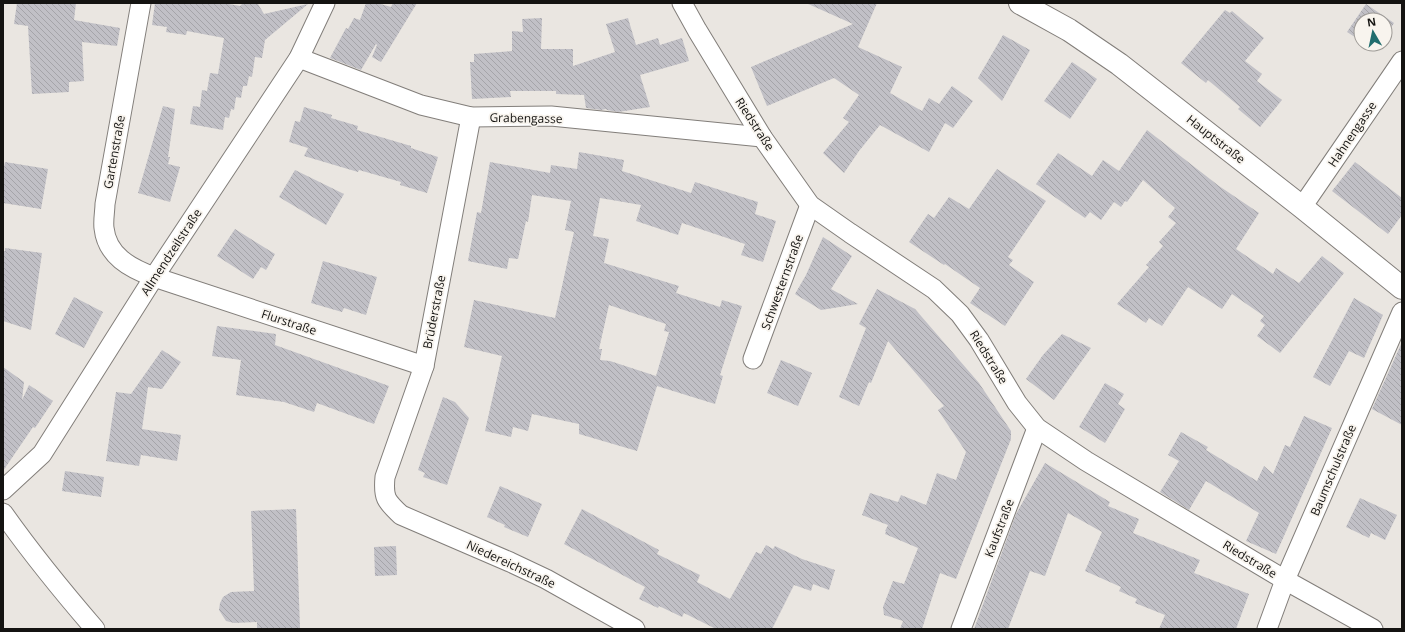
<svg xmlns="http://www.w3.org/2000/svg" width="1405" height="632" font-family="'Open Sans',sans-serif">
<style>
.building{fill:url(#building-back-hatch);fill-rule:evenodd}
.lines{fill:none;stroke-linecap:round;stroke-linejoin:round}
.minor-casing{stroke:#827e7a;stroke-width:21}
.tertiary-casing{stroke:#827e7a;stroke-width:24}
.minor{stroke:#fff;stroke-width:19}
.tertiary{stroke:#fff;stroke-width:22}
.labels{text-anchor:middle;dominant-baseline:central;stroke-width:3.5;stroke-linejoin:round;paint-order:stroke}
.street-label{font-size:12px;fill:#141311;stroke:#f8f4ee}
</style>
<defs>
<pattern id="building-back-hatch" width="6" height="6" patternUnits="userSpaceOnUse"><rect width="6" height="6" fill="#c1c0c6"/><path d="M-1 5l2 2M0 0l6 6M5-1l2 2" fill="none" stroke="#a5a4a9"/></pattern>
</defs>
<rect width="100%" height="100%" fill="#eae6e1"/>
<!-- building -->
<g class="building">
<polygon points="17,3 76,3 74,20 120,28 117,46 82,42 84,81 69,82 69,92 32,94 28,26 14,24"/>
<polygon points="155,3 223,3 240,6 243,3 251,3 258,4 264,14 308,4 265,40 262,58 255,57 252,77 249,76 247,86 243,86 241,98 236,97 234,110 231,109 229,118 225,117 223,130 190,124 193,106 200,107 202,90 207,91 210,73 218,74 224,38 187,31 186,35 166,32 167,27 152,25"/>
<polygon points="366,3 377,3 391,7 393,3 417,3 381,62 372,57 377,45 376,44 361,70 330,58 346,28 348,29 354,18 360,20"/>
<polygon points="806,3 877,3 858,47 902,67 890,93 922,111 929,98 939,104 952,86 973,101 953,128 945,123 929,152 880,125 859,151 844,173 823,153 849,122 843,118 859,95 834,78 767,106 751,67 853,24"/>
<polygon points="1366,4 1394,23 1385,37 1385,20 1361,20 1361,41 1347,32"/>
<polygon points="1225,10 1230,13 1232,11 1264,38 1245,61 1262,74 1257,81 1282,100 1260,127 1238,109 1240,107 1208,80 1206,83 1181,63"/>
<polygon points="542,18 541,49 573,49 573,66 615,52 606,24 628,18 636,45 658,38 660,45 682,38 689,61 640,75 650,107 618,112 607,110 606,109 601,110 586,108 584,95 556,94 556,91 510,91 511,97 472,99 470,62 474,62 474,54 512,51 512,31 523,32 522,19"/>
<polygon points="1003,35 1030,50 1002,101 978,78"/>
<polygon points="1366,44 1381,44 1376,51"/>
<polygon points="1072,62 1097,79 1070,119 1044,101"/>
<polygon points="163,106 175,109 168,157 170,157 168,164 180,167 170,202 138,193"/>
<polygon points="304,107 332,115 331,118 358,126 357,130 411,146 411,148 438,157 427,193 400,185 401,182 359,170 358,172 304,156 308,148 289,142 295,121 300,122"/>
<polygon points="1147,130 1219,186 1259,213 1236,249 1273,274 1276,268 1299,283 1322,256 1344,273 1280,353 1257,336 1265,325 1260,321 1264,316 1232,294 1222,309 1188,287 1162,326 1149,318 1146,323 1117,304 1149,267 1146,265 1163,246 1159,242 1176,223 1168,217 1175,208 1143,180 1127,202 1125,201 1121,207 1114,202 1101,220 1090,212 1085,218 1036,184 1058,153 1092,176 1103,160 1119,171"/>
<path d="M579,152L624,160L622,171L691,193L695,182L758,202L755,214L776,221L763,262L741,255L745,244L682,223L678,235L636,221L641,205L600,198L593,236L609,239L604,263L679,286L676,293L720,307L722,300L742,306L720,375L723,376L715,404L657,386L637,451L579,434V424L532,414L528,431L513,427L511,437L485,431L502,356L464,347L474,300L555,318L574,232L565,230L571,201L532,195L528,222L526,221L518,259L509,258L507,269L468,261L477,212L481,213L490,162L550,173L551,165L577,169ZM609,305L666,324L664,331L669,332L656,376L610,361L600,360L602,349H599Z"/>
<polygon points="5,162 48,169 41,209 3,203 3,173"/>
<polygon points="1355,162 1402,198 1402,215 1388,234 1332,191"/>
<polygon points="997,169 1046,201 1008,257 1013,260 1009,265 1034,282 1005,326 970,303 980,288 945,264 944,265 909,242 928,214 934,218 949,197 969,209"/>
<polygon points="295,170 344,194 326,225 279,197"/>
<polygon points="235,229 275,254 266,270 261,267 253,279 217,256"/>
<polygon points="823,237 852,256 831,289 858,304 821,310 795,294 806,275"/>
<polygon points="5,248 42,253 31,330 3,321 3,251 5,251"/>
<polygon points="323,261 377,277 366,315 344,308 342,312 311,303"/>
<polygon points="877,289 915,309 979,383 1011,431 1011,439 956,579 940,573 922,629 900,629 903,621 884,615 883,607 893,581 904,584 918,548 885,534 886,531 885,531 888,525 862,515 870,493 898,502 901,495 926,505 937,473 956,480 966,452 938,410 944,406 888,341 871,383 869,382 859,406 839,397 866,328 859,324"/>
<polygon points="74,297 103,312 84,348 55,334"/>
<polygon points="1354,298 1383,315 1364,358 1349,351 1330,386 1313,377"/>
<polygon points="217,326 276,334 275,345 389,386 374,424 317,403 314,412 284,402 236,395 241,360 212,356"/>
<polygon points="1062,334 1091,348 1054,400 1026,379 1043,355"/>
<polygon points="1402,342 1402,425 1372,409"/>
<polygon points="162,350 181,362 162,389 148,387 142,429 181,435 177,461 141,455 139,466 106,461 116,392 131,394"/>
<polygon points="781,360 812,373 798,406 767,393"/>
<polygon points="3,367 24,382 22,400 29,385 53,401 35,428 33,427 3,471"/>
<polygon points="1105,383 1124,394 1118,404 1125,409 1105,443 1079,427"/>
<polygon points="443,397 455,402 469,418 447,485 423,477 425,473 418,470"/>
<polygon points="1304,416 1332,428 1276,554 1246,541 1259,513 1206,481 1189,510 1160,492 1179,461 1168,455 1181,432 1208,447 1206,450 1257,481 1264,466 1273,474 1285,445 1290,447"/>
<polygon points="1045,463 1110,502 1108,506 1139,519 1133,533 1200,560 1194,573 1249,594 1236,629 1159,629 1165,615 1135,603 1137,599 1119,591 1121,587 1085,571 1102,532 1068,513 1045,576 1030,571 1008,629 974,629 1016,514"/>
<polygon points="65,471 104,477 101,497 62,491"/>
<polygon points="500,486 542,504 528,537 504,527 505,525 487,517"/>
<polygon points="1360,498 1397,515 1385,540 1371,533 1369,538 1346,527"/>
<polygon points="296,509 300,629 257,629 257,622 234,623 226,621 219,610 220,603 223,597 231,592 254,591 251,511"/>
<polygon points="582,509 659,550 657,554 700,575 697,582 730,599 756,552 761,554 766,545 773,549 775,546 802,559 835,570 829,590 813,584 811,591 794,585 772,629 716,629 684,613 682,617 659,606 658,608 639,599 645,587 564,544"/>
<polygon points="396,546 397,575 375,576 374,547"/>
</g>
<g class="lines">
<defs>
<g id="minor">
<path d="M141,3L105,204C105,211 103,220 104,228C107,256 130,268 154,277L424,366"/>
<polyline points="682,3 697,30 762,137 810,205 850,233 934,289 960,314 979,340 1017,403 1037,428 1086,461 1285,580 1373,629"/>
<polyline points="299,58 421,105 471,117 551,116 762,137"/>
<path d="M471,117L424,366L385,477C383,498 386,501 401,515L510,562L546,579L635,629"/>
<polyline points="1302,207 1402,61"/>
<polyline points="753,359 810,205"/>
<polyline points="3,490 42,454 154,277 299,58 325,3"/>
<path d="M3,513C32,554 63,592 95,629"/>
<polyline points="961,629 1037,428"/>
<polyline points="1267,629 1285,580 1402,312"/>
</g>
<polyline id="tertiary" points="1020,3 1069,30 1119,64 1302,207 1402,288"/>
</defs>
<!-- minor casing -->
<use href="#minor" class="minor-casing"/>
<!-- tertiary casing -->
<use href="#tertiary" class="tertiary-casing"/>
<!-- minor -->
<use href="#minor" class="minor"/>
<!-- tertiary -->
<use href="#tertiary" class="tertiary"/>
</g>
<g class="labels">
<!-- street labels -->
<g class="street-label">
<text transform="translate(526 118) rotate(1)">Grabengasse</text>
<text transform="translate(755 124) rotate(57)">Riedstraße</text>
<text transform="translate(1352 134) rotate(-56)">Hahnengasse</text>
<text transform="translate(1216 139) rotate(38)">Hauptstraße</text>
<text transform="translate(114 152) rotate(-80)">Gartenstraße</text>
<text transform="translate(171 252) rotate(-57)">Allmendzeilstraße</text>
<text transform="translate(782 282) rotate(-70)">Schwesternstraße</text>
<text transform="translate(434 312) rotate(-79)">Brüderstraße</text>
<text transform="translate(289 322) rotate(18)">Flurstraße</text>
<text transform="translate(989 357) rotate(58)">Riedstraße</text>
<text transform="translate(1333 470) rotate(-67)">Baumschulstraße</text>
<text transform="translate(999 528) rotate(-69)">Kaufstraße</text>
<text transform="translate(1250 559) rotate(31)">Riedstraße</text>
<text transform="translate(511 564) rotate(25)">Niedereichstraße</text>
</g>
</g>
<!-- border -->
<rect width="1405" height="632" fill="none" stroke="#141311" stroke-width="8"/>
<!-- north arrow -->
<g transform="translate(1373 32) rotate(351)"><circle r="19" fill="#f8f4ee" stroke="#9d9a96"/>
<path d="M0-3L7 15L0 10L-7 15Z" fill="#216d6e"/>
<text y="-6" font-size="11" font-weight="bold" text-anchor="middle" fill="#141311">N</text>
</g>
</svg>
